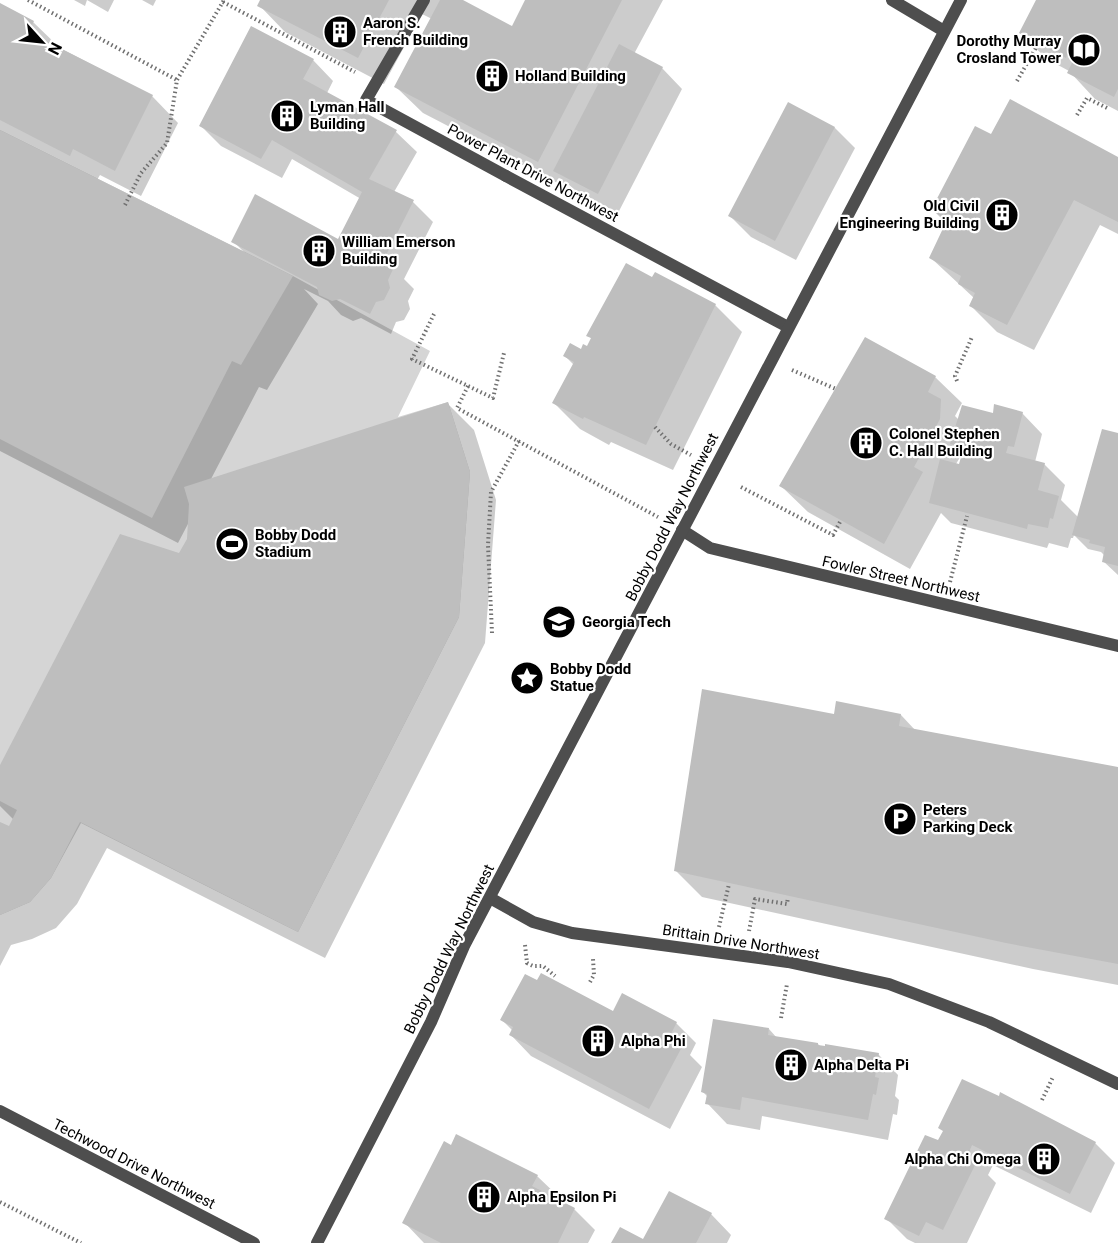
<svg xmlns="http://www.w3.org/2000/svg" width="1118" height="1243" font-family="Roboto,sans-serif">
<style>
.green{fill:#d5d5d5}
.shadow{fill:#0003;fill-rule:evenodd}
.building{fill:#bebebe}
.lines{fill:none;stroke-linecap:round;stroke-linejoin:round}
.path{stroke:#707070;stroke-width:4;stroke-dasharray:1.5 3;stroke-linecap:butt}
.service{stroke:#4e4e4e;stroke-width:12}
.minor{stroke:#4e4e4e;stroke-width:12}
.tertiary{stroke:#4e4e4e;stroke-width:12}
.labels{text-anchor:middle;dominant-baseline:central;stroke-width:4.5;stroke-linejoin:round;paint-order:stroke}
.poi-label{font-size:15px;font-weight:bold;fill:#000;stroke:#fff;text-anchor:start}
.street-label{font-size:15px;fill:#000;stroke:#fff}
</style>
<rect width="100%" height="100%" fill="#fff"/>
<!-- green -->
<polygon class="green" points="0,130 293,276 430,351 398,417 448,402 470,472 459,617 298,932 81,823 51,878 30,902 0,915"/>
<!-- shadow -->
<g class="shadow">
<polygon points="74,0 114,0 108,12 87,0 85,6"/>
<polygon points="142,0 156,0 153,6"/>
<polygon points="261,0 460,0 513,28 527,0 663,0 634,54 662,68 682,89 618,213 576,191 567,183 565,187 423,113 396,87 432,19 422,14 384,84 285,32 259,5"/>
<polygon points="1038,0 1118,0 1118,111 1095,99 1069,71 1047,59 1020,33"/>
<polygon points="0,5 33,22 60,48 152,96 178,123 141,196 100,175 97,180 245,253 233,241 339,241 361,199 292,159 282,178 221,146 201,126 313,60 333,81 327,93 396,132 417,152 394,192 413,202 433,222 404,279 414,289 408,301 410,309 404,320 396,322 391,334 361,318 353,321 341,315 328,301 304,289 318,304 267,390 259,387 211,479 448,404 474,430 496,500 485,643 325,958 107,848 77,904 56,928 32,939 11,945 0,966 0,824 9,828 14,820 0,806 0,768 180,554 188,539 189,522 178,543 0,451"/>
<polygon points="789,104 835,128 855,148 796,260 751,237 730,216"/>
<polygon points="991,136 1118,159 1118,234 1100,225 1034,350 997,332 970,305 974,298 931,258 947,224 933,210"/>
<polygon points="655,274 715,305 742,332 673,470 611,442 609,445 580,429 554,403 574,365 565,356 588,348 592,339 588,335 653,279"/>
<path d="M935,377L962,403L955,416L959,420L1022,413L1042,434L1035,462L1044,464L1065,485L1061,500L1079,518L1118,435V575L1103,561L1105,556L1101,552L1088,549L1074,535L1073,538H1071L1068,548L1049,543L1047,548L951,523L941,513L910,569L808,512L781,486ZM963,452L960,465L956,464Z"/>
<polygon points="835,715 901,715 916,731 1118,769 1118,985 1033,969 702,897 676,871"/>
<polygon points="614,1013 676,1023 696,1043 690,1055 702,1067 670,1129 531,1056 511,1035 513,1031 502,1020"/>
<polygon points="769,1029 777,1038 818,1044 820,1046 878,1054 898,1075 895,1096 899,1100 897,1115 893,1114 888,1140 762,1116 760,1130 727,1124 707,1103 708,1097 703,1092"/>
<polygon points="939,1142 1095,1143 1115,1163 1091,1213 993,1165 988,1175 996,1183 967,1243 915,1243 907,1239 886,1218"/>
<polygon points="537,1176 558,1196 556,1200 574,1209 595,1230 588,1243 424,1243 404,1222"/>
<polygon points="711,1214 731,1235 727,1243 613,1243 643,1241"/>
</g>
<!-- building -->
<g class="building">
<polygon points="260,0 389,0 358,58 257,6"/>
<polygon points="440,0 463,0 512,26 525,0 622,0 538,162 394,87"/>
<polygon points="1036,0 1118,0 1118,89 1114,97 1067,73 1074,59 1067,55 1066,58 1019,33"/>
<polygon points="0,3 34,21 25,39 33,42 36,36 153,95 115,171 73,149 70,156 0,120"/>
<polygon points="251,26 314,59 303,79 397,130 369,179 414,200 383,261 394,267 388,280 390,288 384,300 376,302 370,314 340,299 332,301 319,295 317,287 231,242 255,194 338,239 362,192 272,140 261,159 199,126"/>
<polygon points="619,44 663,67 598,194 553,171"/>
<polygon points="1010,99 1118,157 1118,222 1074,200 1007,325 969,306 975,293 958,284 961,276 929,258 947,220 931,210 975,126 991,134"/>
<polygon points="788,102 835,127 775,241 728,216"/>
<polygon points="0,130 293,276 241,365 232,361 152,518 0,439"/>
<polygon points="626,263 652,277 655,272 716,304 646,445 584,417 583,419 552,403 574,362 563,356 570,343 581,349 583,344 587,346 591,338 586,336"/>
<polygon points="865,337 936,376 928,392 941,399 940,419 914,467 923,472 884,544 779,486"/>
<polygon points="448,402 470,472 459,617 298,932 80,822 51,878 30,902 0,915 0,822 9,826 17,810 0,801 0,765 120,534 179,553 187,539 189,504 184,487"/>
<polygon points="994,404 1023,412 1014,447 1008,446 1006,453 1045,463 1038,490 1059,496 1053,519 1050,518 1048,528 1028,524 1027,529 929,503 940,459 959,464 964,447 950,444 962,405 993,413"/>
<polygon points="1102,429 1118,433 1118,566 1102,562 1105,547 1089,543 1090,540 1072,535"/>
<polygon points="702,689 834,714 836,701 901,714 899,726 1118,767 1118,964 1006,943 674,871"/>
<polygon points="541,973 613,1011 622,993 677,1022 669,1038 683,1045 649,1109 509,1035 513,1027 500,1020 525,974 537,980"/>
<polygon points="713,1019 769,1028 768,1035 818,1043 818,1045 825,1046 825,1044 879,1053 875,1077 879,1078 876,1095 873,1094 868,1120 742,1097 740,1110 705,1104 707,1094 701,1092"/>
<polygon points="962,1079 999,1096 1000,1092 1096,1142 1070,1194 972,1145 967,1157 977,1161 943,1230 926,1222 919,1236 884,1219 925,1135 938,1140 943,1131 938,1128"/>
<polygon points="456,1134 538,1175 532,1186 575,1208 558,1243 441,1243 402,1223 444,1141 451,1145"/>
<polygon points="669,1191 712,1213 696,1243 611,1243 620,1227 643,1239"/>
</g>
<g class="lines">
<!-- path -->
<g class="path">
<polyline points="28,0 177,80"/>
<polyline points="223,2 355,72"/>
<polyline points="1017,81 1038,44"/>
<polyline points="1077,115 1087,98 1109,109"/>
<polyline points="125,205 141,173 167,143 177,80 224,0"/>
<polyline points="434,314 412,359 493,398 504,353"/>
<polyline points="792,370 836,389"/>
<polyline points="957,381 955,376 972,337"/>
<polyline points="468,386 457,408 658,517"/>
<polyline points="655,427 671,444 691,455"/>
<polyline points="741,487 833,535 841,520"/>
<polyline points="950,582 967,516"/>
<polyline points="492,633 488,545 491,492 519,441"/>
<polyline points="719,927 729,884"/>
<polyline points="749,931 755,899 787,904 788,897"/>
<polyline points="525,945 527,963 533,966 543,966 555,976"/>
<polyline points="590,982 594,975 593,959"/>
<polyline points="781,1018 787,984"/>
<polyline points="1042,1100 1053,1077"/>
<polyline points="0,1202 81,1243"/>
</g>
<!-- service -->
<g class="service">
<polyline points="424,0 366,100 506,176"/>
<polyline points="892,0 944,31"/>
</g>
<!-- minor -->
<g class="minor">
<polyline points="506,176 788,327"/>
<polyline points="682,530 710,548 1118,646"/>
<polyline points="490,898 533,922 572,933 788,962 889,984 989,1022 1118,1084"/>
<polyline points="317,1243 431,1022 464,946 961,0"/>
</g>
<!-- tertiary -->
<polyline class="tertiary" points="0,1111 254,1243"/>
</g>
<!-- icons -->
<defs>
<symbol id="building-disc" viewBox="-11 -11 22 22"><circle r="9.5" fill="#000" stroke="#fff"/><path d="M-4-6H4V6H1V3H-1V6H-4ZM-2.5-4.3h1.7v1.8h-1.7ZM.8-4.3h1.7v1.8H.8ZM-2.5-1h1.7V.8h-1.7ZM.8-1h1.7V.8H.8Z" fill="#fff"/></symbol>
<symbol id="library-disc" viewBox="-11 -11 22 22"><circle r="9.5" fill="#000" stroke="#fff"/><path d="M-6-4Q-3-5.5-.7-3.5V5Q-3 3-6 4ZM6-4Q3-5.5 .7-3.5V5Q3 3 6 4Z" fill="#fff"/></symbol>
<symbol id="stadium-disc" viewBox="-11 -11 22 22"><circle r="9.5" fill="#000" stroke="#fff"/><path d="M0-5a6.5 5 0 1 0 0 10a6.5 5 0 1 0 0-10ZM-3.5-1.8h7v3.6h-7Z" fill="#fff"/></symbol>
<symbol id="university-disc" viewBox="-11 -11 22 22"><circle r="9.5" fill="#000" stroke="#fff"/><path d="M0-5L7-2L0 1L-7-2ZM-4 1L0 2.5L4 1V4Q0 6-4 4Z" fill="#fff"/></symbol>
<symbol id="sight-disc" viewBox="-11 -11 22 22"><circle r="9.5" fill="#000" stroke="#fff"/><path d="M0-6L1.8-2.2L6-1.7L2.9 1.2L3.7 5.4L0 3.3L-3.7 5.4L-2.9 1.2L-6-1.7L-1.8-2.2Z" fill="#fff"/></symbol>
<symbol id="parking-disc" viewBox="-11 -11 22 22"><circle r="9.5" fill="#000" stroke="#fff"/><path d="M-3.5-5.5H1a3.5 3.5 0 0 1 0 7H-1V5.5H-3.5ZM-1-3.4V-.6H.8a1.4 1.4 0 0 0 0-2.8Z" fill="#fff"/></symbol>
</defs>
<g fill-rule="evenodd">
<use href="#building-disc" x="321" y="13" width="38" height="38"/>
<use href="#library-disc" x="1065" y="31" width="38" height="38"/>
<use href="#building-disc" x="473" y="57" width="38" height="38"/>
<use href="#building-disc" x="268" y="97" width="38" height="38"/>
<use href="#building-disc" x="983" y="196" width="38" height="38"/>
<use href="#building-disc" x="300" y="232" width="38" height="38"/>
<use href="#building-disc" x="847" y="424" width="38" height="38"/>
<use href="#stadium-disc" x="213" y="525" width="38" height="38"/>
<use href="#university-disc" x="540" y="603" width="38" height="38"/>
<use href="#sight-disc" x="508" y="659" width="38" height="38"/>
<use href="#parking-disc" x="881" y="800" width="38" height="38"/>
<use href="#building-disc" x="579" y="1022" width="38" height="38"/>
<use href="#building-disc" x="772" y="1046" width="38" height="38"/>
<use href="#building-disc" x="1025" y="1140" width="38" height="38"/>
<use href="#building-disc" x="465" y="1178" width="38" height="38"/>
</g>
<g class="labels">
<!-- poi labels -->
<g class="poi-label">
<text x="363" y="23">Aaron S.<tspan x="363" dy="17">French Building</tspan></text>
<text x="1061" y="41" text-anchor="end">Dorothy Murray<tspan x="1061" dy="17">Crosland Tower</tspan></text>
<text x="515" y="76">Holland Building</text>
<text x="310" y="107">Lyman Hall<tspan x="310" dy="17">Building</tspan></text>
<text x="979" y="206" text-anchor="end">Old Civil<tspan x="979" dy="17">Engineering Building</tspan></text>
<text x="342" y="242">William Emerson<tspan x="342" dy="17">Building</tspan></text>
<text x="889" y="434">Colonel Stephen<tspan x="889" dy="17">C. Hall Building</tspan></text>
<text x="255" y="535">Bobby Dodd<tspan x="255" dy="17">Stadium</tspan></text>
<text x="582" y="622">Georgia Tech</text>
<text x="550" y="669">Bobby Dodd<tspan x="550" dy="17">Statue</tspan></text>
<text x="923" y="810">Peters<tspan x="923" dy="17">Parking Deck</tspan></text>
<text x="621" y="1041">Alpha Phi</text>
<text x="814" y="1065">Alpha Delta Pi</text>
<text x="1021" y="1159" text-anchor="end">Alpha Chi Omega</text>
<text x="507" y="1197">Alpha Epsilon Pi</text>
</g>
<!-- street labels -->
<g class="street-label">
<text transform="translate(533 173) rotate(28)">Power Plant Drive Northwest</text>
<text transform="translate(672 517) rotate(-63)">Bobby Dodd Way Northwest</text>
<text transform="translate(901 579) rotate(13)">Fowler Street Northwest</text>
<text transform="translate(741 942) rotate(9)">Brittain Drive Northwest</text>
<text transform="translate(449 949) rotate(-64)">Bobby Dodd Way Northwest</text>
<text transform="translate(134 1164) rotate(27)">Techwood Drive Northwest</text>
</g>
</g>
<!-- north arrow -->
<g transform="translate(42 42) rotate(117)" stroke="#ffffff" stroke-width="4.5" paint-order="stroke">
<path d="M0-4.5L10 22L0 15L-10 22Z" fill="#000000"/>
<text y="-9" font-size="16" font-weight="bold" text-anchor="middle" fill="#000000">N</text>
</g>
</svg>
